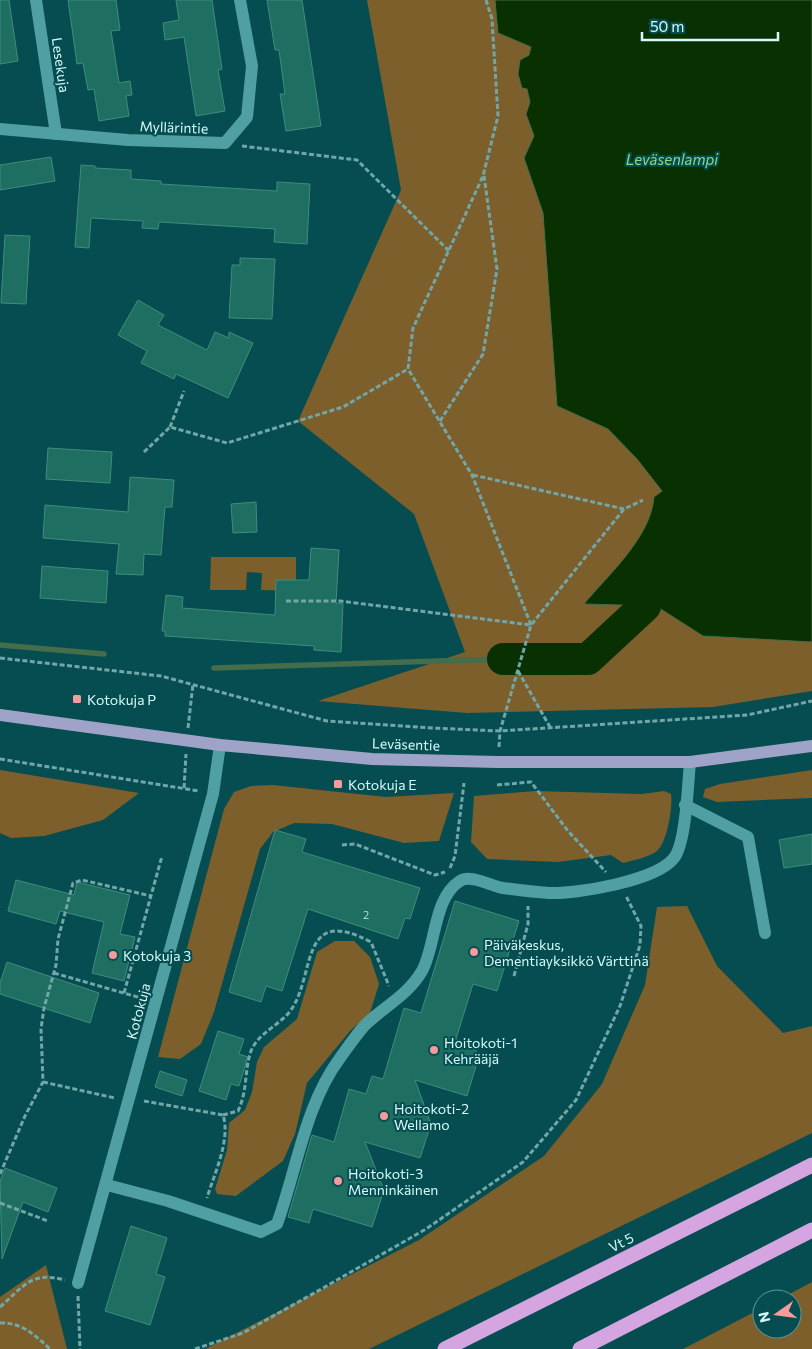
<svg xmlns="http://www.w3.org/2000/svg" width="812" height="1349" font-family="Commissioner,sans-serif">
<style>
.green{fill:#7d5f2b}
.water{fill:#083000;stroke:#456d4b}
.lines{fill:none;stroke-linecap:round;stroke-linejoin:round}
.stream{stroke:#456d4b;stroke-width:5.5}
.river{stroke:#083000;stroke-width:32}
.building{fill:#1e6e61;stroke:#418c7e}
.path{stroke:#71a7a9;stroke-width:3;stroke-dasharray:5 2.5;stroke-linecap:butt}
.minor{stroke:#4f9fa3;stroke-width:12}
.major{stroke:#9fa3c8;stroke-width:12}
.highway{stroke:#d5a5e1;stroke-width:15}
.poi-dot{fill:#f59b9c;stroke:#054d50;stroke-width:2}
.labels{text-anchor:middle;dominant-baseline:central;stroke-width:4;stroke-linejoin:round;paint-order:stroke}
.number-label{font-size:11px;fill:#a6d7d4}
.street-label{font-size:14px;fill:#d4fafb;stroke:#054d50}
.poi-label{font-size:14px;fill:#d4fafb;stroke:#054d50;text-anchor:start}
.water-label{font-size:15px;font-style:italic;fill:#90d87d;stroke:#054d50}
</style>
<rect width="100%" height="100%" fill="#054d50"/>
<!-- green -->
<g class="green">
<polygon points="367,0 572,0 812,578 812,691 713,707 467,713 318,701 465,652 414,514 298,421 401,190"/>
<polygon points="211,557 296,557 296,591 261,590 262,573 247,572 246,590 210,590"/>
<polygon points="0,770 139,793 103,820 44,836 11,838 0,833"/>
<polygon points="812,770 812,798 717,802 703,797 705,789 720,784"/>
<polygon points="273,785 386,797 454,793 439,841 404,843 332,824 294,823 273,832 260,849 214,1012 201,1044 180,1059 158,1057 224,809 234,792 251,786"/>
<path d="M535,791L642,794L664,791L671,794C673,807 667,843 657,851C647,858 634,860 623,863L611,855L558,862L487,859L471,842L474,796Z"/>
<polygon points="687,906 717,966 783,1033 812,1026 812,1133 369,1349 205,1349 419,1240 544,1156 602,1084 645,985 657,907"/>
<polygon points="335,941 354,941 370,957 379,984 370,1013 350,1031 307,1083 295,1134 283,1161 236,1196 217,1194 215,1189 227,1150 229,1123 245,1110 252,1092 257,1062 264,1047 297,1019 317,952"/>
<polygon points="46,1265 67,1349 0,1349 0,1297"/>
<polygon points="812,1282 812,1349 683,1349 762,1308 762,1329 792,1329 792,1299 780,1299"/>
</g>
<!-- water -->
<path class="water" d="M495,0H812V642L703,636L656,606L584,604C609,574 651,537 654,497L662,491L637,459L608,429L557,406L543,213L524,158L534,136L526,114L530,102L527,89L522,88L518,74L520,60L529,55L531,47L498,33Z"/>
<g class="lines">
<!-- stream -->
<g class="stream">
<polyline points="0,645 104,654"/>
<polyline points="214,668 503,659"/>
</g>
<!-- river -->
<polyline class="river" points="503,659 588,659 645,606"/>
</g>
<!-- building -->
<g class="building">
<polygon points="0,0 9,0 18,61 0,64"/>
<polygon points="68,0 116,0 120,30 111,31 119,83 130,81 132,95 126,96 129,116 99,121 94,89 88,90 83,63 77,64"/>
<polygon points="176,0 212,0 222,69 218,70 225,111 196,116 184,37 165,40 163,23 179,20"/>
<polygon points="267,0 302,0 321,126 286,131 280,94 285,94 279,50 275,50"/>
<polygon points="51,157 55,181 0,190 0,165"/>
<polygon points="81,165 95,166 95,168 131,170 131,179 161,181 161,184 277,191 277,182 310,184 307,244 274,242 275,229 159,222 158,229 142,228 143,221 91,218 89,248 75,247"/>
<polygon points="5,235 30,236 26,304 1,303"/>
<polygon points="240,258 275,259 272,319 229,318 232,265 240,265"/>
<polygon points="138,300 164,315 158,325 207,350 215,332 229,338 229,332 253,343 228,398 176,374 174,379 141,363 147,351 118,335"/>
<polygon points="48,448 112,452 110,483 46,479"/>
<polygon points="130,477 174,480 172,507 165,507 161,555 144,554 143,575 116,574 119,544 43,538 45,505 128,512"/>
<polygon points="256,502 257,532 233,533 231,504"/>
<polygon points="311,548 339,550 336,603 343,604 341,652 314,650 314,646 165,636 165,631 162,631 166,595 183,597 182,608 275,615 276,580 309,580"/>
<polygon points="42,566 108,571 106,603 40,598"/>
<polygon points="275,830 306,839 302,852 420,888 410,919 405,918 398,939 308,909 282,991 266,986 261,1002 229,992"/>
<polygon points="812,834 812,864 784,868 779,840"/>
<polygon points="16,880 74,895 77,882 130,895 120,934 135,937 124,981 92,973 104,922 60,911 56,924 8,911"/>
<polygon points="455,901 519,921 497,991 473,984 456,1039 472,1044 479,1056 467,1096 415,1080 431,1124 420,1158 365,1142 384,1190 372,1227 313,1209 309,1223 288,1217 312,1135 334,1142 349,1089 366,1094 372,1076 383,1079 404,1008 421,1013"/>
<polygon points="7,962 99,993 90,1023 0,994 0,983"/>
<polygon points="218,1031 244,1039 239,1054 248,1057 239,1086 231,1084 226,1100 199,1091"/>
<polygon points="160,1071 187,1080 182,1096 155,1087"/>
<polygon points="5,1168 57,1188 48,1212 23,1202 2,1259 0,1181"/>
<polygon points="131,1226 167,1238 156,1274 165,1277 150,1325 105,1311"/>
</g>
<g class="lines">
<!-- path -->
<g class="path">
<polyline points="486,0 492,19 498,116 483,176 413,328 408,369 472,475 531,625"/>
<polyline points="242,146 357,160 449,251"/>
<polyline points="440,421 483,354 497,269 484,176"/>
<polyline points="170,427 184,391"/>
<polyline points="144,452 170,427 227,443 343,407 408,369"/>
<polyline points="473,475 624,509"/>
<polyline points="286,601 340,601 531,625"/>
<polyline points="0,658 161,676 327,721 432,728 500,731 747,715 812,701"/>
<polyline points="518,671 550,727"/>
<polyline points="188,728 193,684"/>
<polyline points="499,747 500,731 531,625 624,509 643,500"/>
<polyline points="0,759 199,791"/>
<polyline points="497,785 531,782 568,831 606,872"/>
<polyline points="184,788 186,754"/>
<polyline points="342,845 355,844 435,875 445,872"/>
<polyline points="450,868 455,856 464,783"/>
<polyline points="54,973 141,998"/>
<polyline points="514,976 528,924 528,906"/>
<polyline points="124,993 162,856"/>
<polyline points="43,1082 115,1098"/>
<path d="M144,1101L223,1115C231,1140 214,1174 207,1198"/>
<path d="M223,1115L238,1111C248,1090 244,1071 251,1051C258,1033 280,1025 291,1010C316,974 299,904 371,942L389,986"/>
<polyline points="0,1174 25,1116 43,1082 41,1029 44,1008 56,965 58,939 73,883 82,880 151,896"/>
<polyline points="0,1203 48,1221"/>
<polyline points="78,1296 80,1349"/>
<path d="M0,1307C24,1286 31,1271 65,1280"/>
<path d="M0,1323C21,1322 35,1335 50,1349"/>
<polyline points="195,1349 243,1333 316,1292 426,1229 523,1162 576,1100 620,1006 640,945 641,926 626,896"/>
</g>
<!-- minor -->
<g class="minor">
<polyline points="36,0 56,134"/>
<polyline points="0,129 128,140 225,143 247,117 252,66 240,0"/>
<polyline points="685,805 748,837 765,933"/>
<path d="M107,1185L168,1201L261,1232L277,1224C297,1169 305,1105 340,1058C348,1047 356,1035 365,1025C385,1006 408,995 422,971C436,946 433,898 460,881C471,874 491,886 503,888C518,890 534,892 549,893C577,894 656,881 674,858C686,843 688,783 690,762"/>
<polyline points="78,1283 213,794 220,745"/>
</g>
<!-- major -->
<polyline class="major" points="0,715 220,745 372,759 498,762 690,762 812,746"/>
<!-- highway -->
<g class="highway">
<polyline points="445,1349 812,1165"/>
<polyline points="580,1349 812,1230"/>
</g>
</g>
<!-- markers -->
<g class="poi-dot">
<rect x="72" y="694" width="10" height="10" rx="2.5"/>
<rect x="333" y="779" width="10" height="10" rx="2.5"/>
<circle cx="474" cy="952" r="5"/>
<circle cx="113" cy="955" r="5"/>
<circle cx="434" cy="1050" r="5"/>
<circle cx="384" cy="1116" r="5"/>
<circle cx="338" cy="1181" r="5"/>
</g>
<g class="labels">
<!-- number labels -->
<g class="number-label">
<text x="366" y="914">2</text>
</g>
<!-- street labels -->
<g class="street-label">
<text transform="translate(61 65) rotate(82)">Lesekuja</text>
<text transform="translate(174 127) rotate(2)">Myllärintie</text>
<text transform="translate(406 744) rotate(2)">Leväsentie</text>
<text transform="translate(138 1011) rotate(-75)">Kotokuja</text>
<text transform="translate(621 1242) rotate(-27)">Vt 5</text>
</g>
<!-- poi labels -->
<g class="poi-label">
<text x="87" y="699">Kotokuja P</text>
<text x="348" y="784">Kotokuja E</text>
<text x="484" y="944">Päiväkeskus,<tspan x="484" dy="16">Dementiayksikkö Värttinä</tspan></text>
<text x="123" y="955">Kotokuja 3</text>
<text x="444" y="1042">Hoitokoti-1<tspan x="444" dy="16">Kehrääjä</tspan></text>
<text x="394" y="1108">Hoitokoti-2<tspan x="394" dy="16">Wellamo</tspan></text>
<text x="348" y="1173">Hoitokoti-3<tspan x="348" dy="16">Menninkäinen</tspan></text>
</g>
<!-- water labels -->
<g class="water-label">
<text x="672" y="159">Leväsenlampi</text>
</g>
</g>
<!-- north arrow -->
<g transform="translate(777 1314) rotate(256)"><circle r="24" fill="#054d50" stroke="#589294"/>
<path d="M0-4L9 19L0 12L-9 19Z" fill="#f59b9c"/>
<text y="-8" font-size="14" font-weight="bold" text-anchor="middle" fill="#d4fafb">N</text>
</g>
<!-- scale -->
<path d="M642 32v8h136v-8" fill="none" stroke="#d4fafb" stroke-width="2.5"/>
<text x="650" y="32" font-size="15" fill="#d4fafb" stroke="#054d50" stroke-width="4" paint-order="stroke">50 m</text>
</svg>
